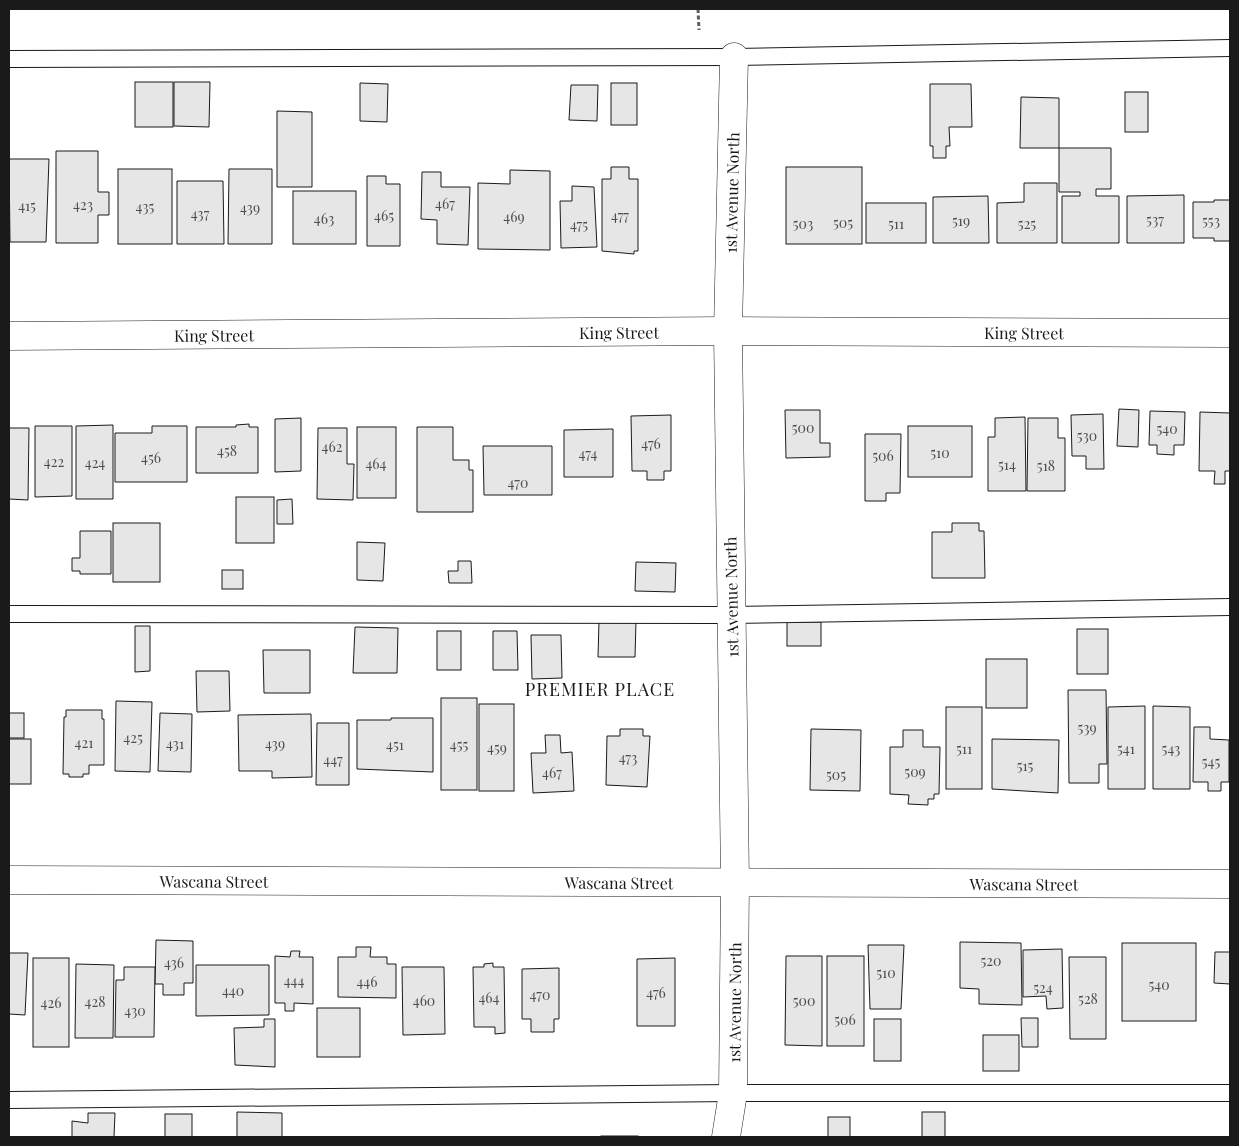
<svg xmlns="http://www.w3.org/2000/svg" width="1239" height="1146" font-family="'Playfair Display',serif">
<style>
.building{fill:#e6e6e6;stroke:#1a1a1a}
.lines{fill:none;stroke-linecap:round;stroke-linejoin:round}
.lane-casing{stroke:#1a1a1a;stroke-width:18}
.street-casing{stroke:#1a1a1a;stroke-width:29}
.path{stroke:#5f5f5f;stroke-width:3;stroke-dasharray:4 2.5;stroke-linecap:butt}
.lane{stroke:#fff;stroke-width:16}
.street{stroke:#fff;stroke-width:28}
.labels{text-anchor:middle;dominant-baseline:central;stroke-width:4;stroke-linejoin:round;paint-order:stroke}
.number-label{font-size:14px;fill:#4d4d4d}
.street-label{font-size:16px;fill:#1a1a1a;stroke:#fff}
.neighbourhood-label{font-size:18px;letter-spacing:1px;fill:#1a1a1a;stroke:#fff}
</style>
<rect width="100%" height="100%" fill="#fff"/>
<!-- building -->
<g class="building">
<rect x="135" y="82" width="38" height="45"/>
<polygon points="174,82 210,82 209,127 174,126"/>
<polygon points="360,83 388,84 387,122 360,121"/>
<rect x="611" y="83" width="26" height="42"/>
<polygon points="930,84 971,84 972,127 949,127 950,146 946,146 946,158 933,158 933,146 930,146"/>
<polygon points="571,85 598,85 597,121 569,120"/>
<rect x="1125" y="92" width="23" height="40"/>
<polygon points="1021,97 1059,98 1059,148 1020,148"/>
<polygon points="277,111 312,112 312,187 277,187"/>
<polygon points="1059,148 1111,148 1111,189 1096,189 1096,196 1119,196 1119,243 1062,243 1062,196 1080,196 1080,192 1059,192"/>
<polygon points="56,151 98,151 98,192 109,192 109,215 98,215 98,243 56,243"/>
<polygon points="9,159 49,159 46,242 10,242"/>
<polygon points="611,167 629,167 629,179 638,179 638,251 634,251 634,254 602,251 602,179 611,179"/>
<rect x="786" y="167" width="76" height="77"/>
<rect x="118" y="169" width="54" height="75"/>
<polygon points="229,169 272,169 272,244 228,244"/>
<polygon points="510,170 550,171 550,250 478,249 478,183 510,184"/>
<polygon points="422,172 441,172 441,187 470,187 468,245 437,244 437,220 421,219"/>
<polygon points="367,176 386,176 386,184 400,184 400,246 367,246"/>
<polygon points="177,181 223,181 224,244 177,244"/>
<polygon points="1024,183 1057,183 1057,243 997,243 997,203 1024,202"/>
<polygon points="572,186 594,187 597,247 561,248 560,201 572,201"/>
<rect x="293" y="191" width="63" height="53"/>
<polygon points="1184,195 1184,243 1127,243 1127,196"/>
<polygon points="988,196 989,243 933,243 933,197"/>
<polygon points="1214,200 1230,200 1230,241 1214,241 1214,238 1193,238 1193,202 1214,202"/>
<rect x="866" y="203" width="60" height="40"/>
<polygon points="1119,409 1139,410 1138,447 1117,446"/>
<polygon points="785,410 820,410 820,443 830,443 830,457 786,458"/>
<polygon points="1150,411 1185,412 1184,445 1174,445 1174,455 1157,454 1157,445 1149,445"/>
<polygon points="1200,412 1230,413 1230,471 1225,471 1225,484 1214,484 1215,471 1199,471"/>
<polygon points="1103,414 1104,469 1086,469 1086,456 1072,456 1071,415"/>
<polygon points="671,415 671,471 664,471 664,480 647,480 647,471 632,471 631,416"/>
<polygon points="1025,417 1026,491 988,491 988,437 995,437 995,418"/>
<polygon points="301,418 301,471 275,472 275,419"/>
<polygon points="1028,418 1058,418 1058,438 1065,438 1065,491 1027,491"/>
<polygon points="249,424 249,427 258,427 258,473 196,473 196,427 236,427 236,425"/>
<polygon points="113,425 113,499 76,499 76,426"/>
<polygon points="35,426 72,426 72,496 35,497"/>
<polygon points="152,426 187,426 187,482 115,482 115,433 152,433"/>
<rect x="908" y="426" width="64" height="51"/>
<rect x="357" y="427" width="39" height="71"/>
<polygon points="417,427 453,427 453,460 469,460 469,470 473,470 473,512 417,512"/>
<polygon points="9,428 29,428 28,500 9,499"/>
<polygon points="318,428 347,428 347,464 354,464 353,500 317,499"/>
<polygon points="613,429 613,477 564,477 564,430"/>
<polygon points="865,434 901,434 900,493 886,493 886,501 865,501"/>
<polygon points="483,446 552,446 552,495 484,495"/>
<rect x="236" y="497" width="38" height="46"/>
<polygon points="292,499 293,524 277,524 277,500"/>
<rect x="113" y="523" width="47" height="59"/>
<polygon points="952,523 979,523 979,531 984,531 985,578 932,578 932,532 952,532"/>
<polygon points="80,531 111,531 111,574 80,574 80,571 72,571 72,558 80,558"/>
<polygon points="357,542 385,543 383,581 357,580"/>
<polygon points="458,561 471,561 472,583 449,583 448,571 458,571"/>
<polygon points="636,562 676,563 675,592 635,591"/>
<rect x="222" y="570" width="21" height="19"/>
<polygon points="599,621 636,621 635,657 598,657"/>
<rect x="787" y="622" width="34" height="24"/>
<polygon points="135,626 150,626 150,671 135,672"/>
<polygon points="355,627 398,628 397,673 353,673"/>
<rect x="1077" y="629" width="31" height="45"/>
<rect x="437" y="631" width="24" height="39"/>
<polygon points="493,631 517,631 518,670 493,670"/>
<polygon points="531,635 561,635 562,678 532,679"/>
<polygon points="263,650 310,650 310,693 264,693"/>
<rect x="986" y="659" width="41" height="49"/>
<polygon points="196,671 229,671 230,711 197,712"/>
<polygon points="1068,690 1106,690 1107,764 1099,764 1099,783 1069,783"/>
<rect x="441" y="698" width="36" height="92"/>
<polygon points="116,701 152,702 150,772 115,771"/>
<rect x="479" y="704" width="35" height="87"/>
<polygon points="1145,706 1145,789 1108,789 1108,707"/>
<polygon points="1153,706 1190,707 1190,789 1153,789"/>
<rect x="946" y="707" width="36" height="82"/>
<polygon points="66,710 102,710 102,719 104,719 104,765 89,765 89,774 83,774 83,777 69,777 69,774 63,774 64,717 66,717"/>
<rect x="9" y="713" width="15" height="25"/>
<polygon points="160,713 192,714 191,772 158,771"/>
<polygon points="311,714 312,777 272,778 272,771 239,771 238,715"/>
<polygon points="391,718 433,718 433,772 357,769 357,720 391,720"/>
<polygon points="317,723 349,723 349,785 316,785"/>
<polygon points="1194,727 1210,727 1210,739 1229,740 1229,782 1221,782 1221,791 1208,791 1208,782 1193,782"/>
<polygon points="620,729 643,729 643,736 650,736 647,787 606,785 607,736 620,736"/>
<polygon points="811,729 861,730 860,791 810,790"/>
<polygon points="903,730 923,730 923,747 940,747 939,794 934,794 934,799 928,799 928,805 908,804 909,795 890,794 890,747 903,747"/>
<polygon points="545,735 560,735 561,753 572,752 574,791 533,793 531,753 546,753"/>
<rect x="9" y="739" width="22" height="45"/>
<polygon points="992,739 1059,740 1058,793 992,789"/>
<polygon points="156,940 193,941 193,983 184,983 184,995 163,995 163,984 155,984"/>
<polygon points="960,942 1021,943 1022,1005 979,1004 979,989 960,988"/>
<rect x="1122" y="943" width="74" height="78"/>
<polygon points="868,945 904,945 901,1009 870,1009"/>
<polygon points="356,947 371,947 370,957 387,957 387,964 396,964 396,998 338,997 338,957 356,957"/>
<polygon points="1062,949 1063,1008 1047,1009 1046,996 1023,997 1023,950"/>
<polygon points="291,951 300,951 299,957 313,957 313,1004 294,1003 294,1011 285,1011 285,1003 275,1003 275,956 290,957"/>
<polygon points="1215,952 1230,952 1230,984 1214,983"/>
<polygon points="9,953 28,953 25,1015 9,1014"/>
<polygon points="786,956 822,956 822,1046 785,1045"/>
<rect x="827" y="956" width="37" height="90"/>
<polygon points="1069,957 1106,957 1106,1039 1070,1039"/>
<rect x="33" y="958" width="36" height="89"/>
<polygon points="675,958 675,1026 637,1026 637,959"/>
<polygon points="493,963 493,967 504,967 505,1033 495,1034 495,1027 474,1027 473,967 484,967 484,964"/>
<polygon points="76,964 114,965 113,1038 75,1038"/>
<polygon points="196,965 269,965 269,1015 196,1016"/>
<polygon points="124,967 155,967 154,1037 115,1037 116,980 124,980"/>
<polygon points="402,967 444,967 445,1034 403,1035"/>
<polygon points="559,968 559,1019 554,1019 554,1032 531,1032 531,1019 522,1019 522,969"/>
<rect x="317" y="1008" width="43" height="49"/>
<polygon points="1021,1018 1038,1018 1038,1047 1022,1047"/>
<polygon points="264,1019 275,1019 275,1067 235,1065 234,1028 264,1027"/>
<rect x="874" y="1019" width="27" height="42"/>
<rect x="983" y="1035" width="36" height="36"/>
<polygon points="237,1112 282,1113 282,1137 237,1137"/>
<rect x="922" y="1112" width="23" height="25"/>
<polygon points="88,1113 115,1113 114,1137 72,1137 72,1121 88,1123"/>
<rect x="165" y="1114" width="27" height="23"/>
<rect x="828" y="1117" width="22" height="20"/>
<rect x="601" y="1136" width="37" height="1"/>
</g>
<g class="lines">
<defs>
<g id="lane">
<polyline points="9,59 734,57 1230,48"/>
<polyline points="9,614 731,615 1230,607"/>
<polyline points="9,1100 733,1093 1230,1093"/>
</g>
<g id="street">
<path id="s1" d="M9,336L728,331L1230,333"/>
<path id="s2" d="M9,880L1230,884"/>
<path id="s3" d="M726,1137L733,1093L735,883L728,331L734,57"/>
</g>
</defs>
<!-- lane casing -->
<use href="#lane" class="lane-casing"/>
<!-- street casing -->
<use href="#street" class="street-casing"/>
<!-- path -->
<polyline class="path" points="698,9 699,30"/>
<!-- lane -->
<use href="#lane" class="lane"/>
<!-- street -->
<use href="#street" class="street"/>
</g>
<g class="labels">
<!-- number labels -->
<g class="number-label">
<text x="445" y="203">467</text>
<text x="83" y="204">423</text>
<text x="27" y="205">415</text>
<text x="145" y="206">435</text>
<text x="250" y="207">439</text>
<text x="200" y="213">437</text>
<text x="384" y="215">465</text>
<text x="620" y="215">477</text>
<text x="514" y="216">469</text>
<text x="324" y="218">463</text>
<text x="1155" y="219">537</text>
<text x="961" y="220">519</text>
<text x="1211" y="220">553</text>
<text x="843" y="222">505</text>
<text x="803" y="223">503</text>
<text x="896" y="223">511</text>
<text x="1027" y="223">525</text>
<text x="579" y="224">475</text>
<text x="803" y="427">500</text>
<text x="1167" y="428">540</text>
<text x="1087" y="435">530</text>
<text x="651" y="443">476</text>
<text x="332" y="446">462</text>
<text x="227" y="450">458</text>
<text x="940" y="452">510</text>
<text x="588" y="453">474</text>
<text x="883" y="455">506</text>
<text x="151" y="457">456</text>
<text x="54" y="461">422</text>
<text x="95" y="462">424</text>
<text x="376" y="463">464</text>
<text x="1007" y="464">514</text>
<text x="1046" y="465">518</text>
<text x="518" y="482">470</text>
<text x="1087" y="727">539</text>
<text x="133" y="737">425</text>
<text x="84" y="742">421</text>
<text x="175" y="743">431</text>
<text x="275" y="743">439</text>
<text x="395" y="744">451</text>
<text x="459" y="744">455</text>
<text x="497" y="747">459</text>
<text x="964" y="748">511</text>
<text x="1126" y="748">541</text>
<text x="1171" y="748">543</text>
<text x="628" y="757">473</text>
<text x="333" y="759">447</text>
<text x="1211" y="761">545</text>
<text x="1025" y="765">515</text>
<text x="915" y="771">509</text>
<text x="552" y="772">467</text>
<text x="836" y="774">505</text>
<text x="991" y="960">520</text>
<text x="174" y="962">436</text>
<text x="886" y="972">510</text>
<text x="294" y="980">444</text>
<text x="367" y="981">446</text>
<text x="1159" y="984">540</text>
<text x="1043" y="987">524</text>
<text x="233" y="990">440</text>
<text x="656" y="992">476</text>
<text x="540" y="994">470</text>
<text x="489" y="997">464</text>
<text x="1088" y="998">528</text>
<text x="424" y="1000">460</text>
<text x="804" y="1000">500</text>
<text x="95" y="1001">428</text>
<text x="51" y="1002">426</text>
<text x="135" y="1010">430</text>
<text x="845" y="1019">506</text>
</g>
<!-- street labels -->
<g class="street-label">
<text stroke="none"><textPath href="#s3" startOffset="945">1st Avenue North</textPath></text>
<text stroke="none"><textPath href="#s1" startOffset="610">King Street</textPath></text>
<text stroke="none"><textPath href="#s1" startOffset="1015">King Street</textPath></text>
<text stroke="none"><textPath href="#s1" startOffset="205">King Street</textPath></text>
<text transform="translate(731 597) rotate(-91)">1st Avenue North</text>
<text stroke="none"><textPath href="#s2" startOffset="205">Wascana Street</textPath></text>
<text stroke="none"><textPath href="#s2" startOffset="610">Wascana Street</textPath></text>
<text stroke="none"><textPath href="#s2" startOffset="1015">Wascana Street</textPath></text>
<text stroke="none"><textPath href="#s3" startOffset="135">1st Avenue North</textPath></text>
</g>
<!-- neighbourhood labels -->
<g class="neighbourhood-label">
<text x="600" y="689">PREMIER PLACE</text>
</g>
</g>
<!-- border -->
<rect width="1239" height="1146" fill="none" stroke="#1a1a1a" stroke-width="20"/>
</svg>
